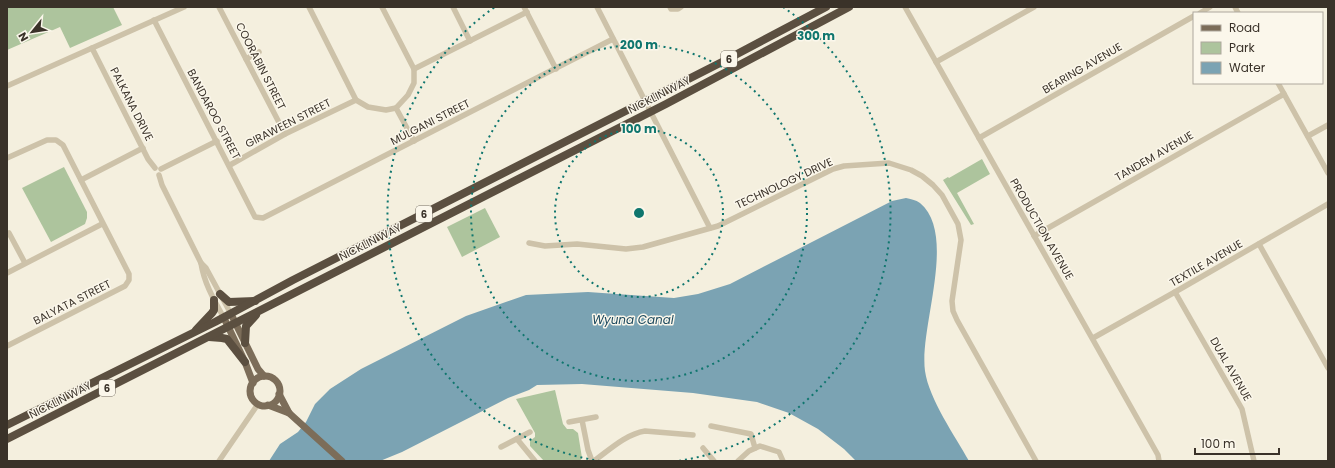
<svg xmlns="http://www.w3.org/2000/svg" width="1335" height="468" font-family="Poppins,sans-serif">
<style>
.green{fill:#adc49d}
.water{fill:#7ba3b3}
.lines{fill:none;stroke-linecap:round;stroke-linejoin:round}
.minor{stroke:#cdc2a9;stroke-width:5.5}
.major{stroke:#7c6d59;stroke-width:7}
.highway{stroke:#5b4f40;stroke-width:8}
.ring{fill:none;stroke:#0f766e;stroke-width:2;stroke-dasharray:2 4}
.labels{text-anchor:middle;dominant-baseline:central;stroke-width:3;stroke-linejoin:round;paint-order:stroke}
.shield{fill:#fbf7eb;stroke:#746d63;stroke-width:1}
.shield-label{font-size:10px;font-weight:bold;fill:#3a3229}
.street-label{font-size:11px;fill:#3a3229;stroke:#fbf7eb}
.water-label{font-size:12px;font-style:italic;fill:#1c495e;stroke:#fbf7eb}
.centre{fill:#0f766e;stroke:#fbf7eb;stroke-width:2}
.ring-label{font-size:12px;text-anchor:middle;font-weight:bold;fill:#0f766e;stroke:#fbf7eb;stroke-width:3;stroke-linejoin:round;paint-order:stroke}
</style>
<rect width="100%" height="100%" fill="#f4efde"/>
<!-- green -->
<g class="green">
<polygon points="7,7 113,7 122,25 70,48 60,27 7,50"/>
<polygon points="982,159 990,174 957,193 974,224 971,225 943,180 948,177 949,178"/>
<polygon points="64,167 87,212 87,218 85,224 51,242 22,188"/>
<polygon points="485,208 500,237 462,257 447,227"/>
<polygon points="555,390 563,424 567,429 573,429 578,433 582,458 580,461 544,461 530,446 530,441 535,437 535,433 516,399"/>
</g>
<!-- water -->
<path class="water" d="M906,198C910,199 916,200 920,203C958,235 919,327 925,371C929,399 955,436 969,461H856L844,449L818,429L789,413L757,402L693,393L582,384L537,385L529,390L508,398L402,452L380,461H269L280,444L298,432L306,422L315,404L330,389L361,369L466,316L526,295L588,292L674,298L698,294L730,284L892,201Z"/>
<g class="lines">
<!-- minor -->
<g class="minor">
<polyline points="219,7 285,134"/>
<polyline points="309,7 356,100 368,107 386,110 396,108 408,95 414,83 414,69 382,7"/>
<polyline points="453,7 470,41"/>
<polyline points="524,7 556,69"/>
<polyline points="597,7 710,228"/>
<polyline points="670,7 671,9 678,9 681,7"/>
<polyline points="905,7 1158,455 1159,461"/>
<polyline points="1235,7 1238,13"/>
<polyline points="1200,13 1210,7"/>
<polyline points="154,20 255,217 263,218 613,39"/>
<polyline points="92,48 148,159 155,168"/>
<polyline points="246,59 259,52"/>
<polyline points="936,62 1034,7"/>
<polyline points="414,69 527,12"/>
<polyline points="1278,83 1328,173"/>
<polyline points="7,86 184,7"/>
<polyline points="396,108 414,141"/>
<polyline points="1308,136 1328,125"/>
<polyline points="979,138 1194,16"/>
<polyline points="7,158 47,140 56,140 63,145 129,274 129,280 125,286 7,346"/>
<polyline points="230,165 285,134 356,100"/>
<polyline points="161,169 217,141"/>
<path d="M159,175L162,185L201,263C204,283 214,300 224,318"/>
<polyline points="81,180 143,148"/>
<polyline points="9,233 25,263"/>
<polyline points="1034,236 1284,94"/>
<polyline points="529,243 545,246 577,244 626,249 643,247 718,226 833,169 844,166 889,163 911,170 922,176 933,185 942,195 958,224 961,240 952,301 953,311 957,320 1036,461"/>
<polyline points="1259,244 1328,368"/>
<polyline points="201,263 206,268 231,314"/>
<polyline points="7,273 102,224"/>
<polyline points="1175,292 1242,409 1254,461"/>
<polyline points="1093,338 1175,292 1328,204"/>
<polyline points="582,420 588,450 592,461"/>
<polyline points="569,422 596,417"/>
<polyline points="711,426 751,434 755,448"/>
<polyline points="517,439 535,461"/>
<polyline points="501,447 530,432"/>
<polyline points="703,448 714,461"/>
<polyline points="219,461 258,404"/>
<path d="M594,461C609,450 626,434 645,431L693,435"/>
<polyline points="738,461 749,451 760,446 779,452 783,461"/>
</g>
<!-- major -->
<g class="major">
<polyline points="231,314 258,369 264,376"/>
<polyline points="224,318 245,362 253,383"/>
<circle cx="265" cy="391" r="15"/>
<polyline points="279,394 289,413 342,461"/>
<polyline points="268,405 289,413"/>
</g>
<!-- highway -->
<g class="highway">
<polyline points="220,294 229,302 255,301"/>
<polyline points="196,330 212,313 214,310 214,300"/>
<polyline points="209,337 222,338 227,339 245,362"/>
<polyline points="245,343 246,326 256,315"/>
<polyline points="7,425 215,322 293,280 722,62 826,7"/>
<polyline points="7,439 666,104 849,7"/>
</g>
</g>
<!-- distance rings -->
<g class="ring">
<circle cx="639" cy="213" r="84"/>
<circle cx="639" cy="213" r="168"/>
<path d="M600 461A251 251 0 0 1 495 7M783 7A251 251 0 0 1 678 461"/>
</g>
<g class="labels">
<!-- shield labels -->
<g class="shield">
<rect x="721" y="51" width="16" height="16" rx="3"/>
<rect x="416" y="206" width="16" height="16" rx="3"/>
<rect x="99" y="380" width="16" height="16" rx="3"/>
</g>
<g class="shield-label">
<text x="729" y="59">6</text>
<text x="424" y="214">6</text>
<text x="107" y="388">6</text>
</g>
<!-- street labels -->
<g class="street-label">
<text transform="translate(261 66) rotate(63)">COORABIN STREET</text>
<text transform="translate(1082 68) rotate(-30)">BEARING AVENUE</text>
<text transform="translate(659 95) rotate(-27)">NICKLIN WAY</text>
<text transform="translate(132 104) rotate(63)">PALKANA DRIVE</text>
<text transform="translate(214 114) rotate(62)">BANDAROO STREET</text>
<text transform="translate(430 122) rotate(-27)">MULGANI STREET</text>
<text transform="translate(288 123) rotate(-27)">GIRAWEEN STREET</text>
<text transform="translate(1154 156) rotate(-30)">TANDEM AVENUE</text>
<text transform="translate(784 183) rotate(-25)">TECHNOLOGY DRIVE</text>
<text transform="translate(1042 229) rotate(60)">PRODUCTION AVENUE</text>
<text transform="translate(370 242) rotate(-27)">NICKLIN WAY</text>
<text transform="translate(1206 263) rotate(-30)">TEXTILE AVENUE</text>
<text transform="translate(72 302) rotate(-27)">BALYATA STREET</text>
<text transform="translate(1231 369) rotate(60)">DUAL AVENUE</text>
<text transform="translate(60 400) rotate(-27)">NICKLIN WAY</text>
</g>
<!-- water labels -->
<g class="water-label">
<text x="633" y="319">Wyuna Canal</text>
</g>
</g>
<circle cx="639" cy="213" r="6" class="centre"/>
<g class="ring-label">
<text x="816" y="40">300 m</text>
<text x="639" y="49">200 m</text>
<text x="639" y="133">100 m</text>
</g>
<!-- border -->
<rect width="1335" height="468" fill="none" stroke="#3a3229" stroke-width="16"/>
<!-- legend -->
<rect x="1193" y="12" width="130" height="72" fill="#fbf7eb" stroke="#aea89d"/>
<rect x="1201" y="25" width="20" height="6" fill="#7c6d59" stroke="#aea89d"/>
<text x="1229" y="32" font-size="12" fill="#3a3229">Road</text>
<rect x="1201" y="42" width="20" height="12" fill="#adc49d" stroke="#aea89d"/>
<text x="1229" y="52" font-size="12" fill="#3a3229">Park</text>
<rect x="1201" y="62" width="20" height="12" fill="#7ba3b3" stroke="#aea89d"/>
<text x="1229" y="72" font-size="12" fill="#3a3229">Water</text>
<!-- north arrow -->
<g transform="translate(32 32) rotate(240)" stroke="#fbf7eb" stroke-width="3" paint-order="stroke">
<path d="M0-3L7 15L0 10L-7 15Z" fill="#3a3229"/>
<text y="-6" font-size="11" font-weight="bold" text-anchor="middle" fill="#3a3229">N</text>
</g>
<!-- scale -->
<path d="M1195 448v6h84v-6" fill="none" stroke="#3a3229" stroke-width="2"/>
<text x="1201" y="448" font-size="12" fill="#3a3229" stroke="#fbf7eb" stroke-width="3" paint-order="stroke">100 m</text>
</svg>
